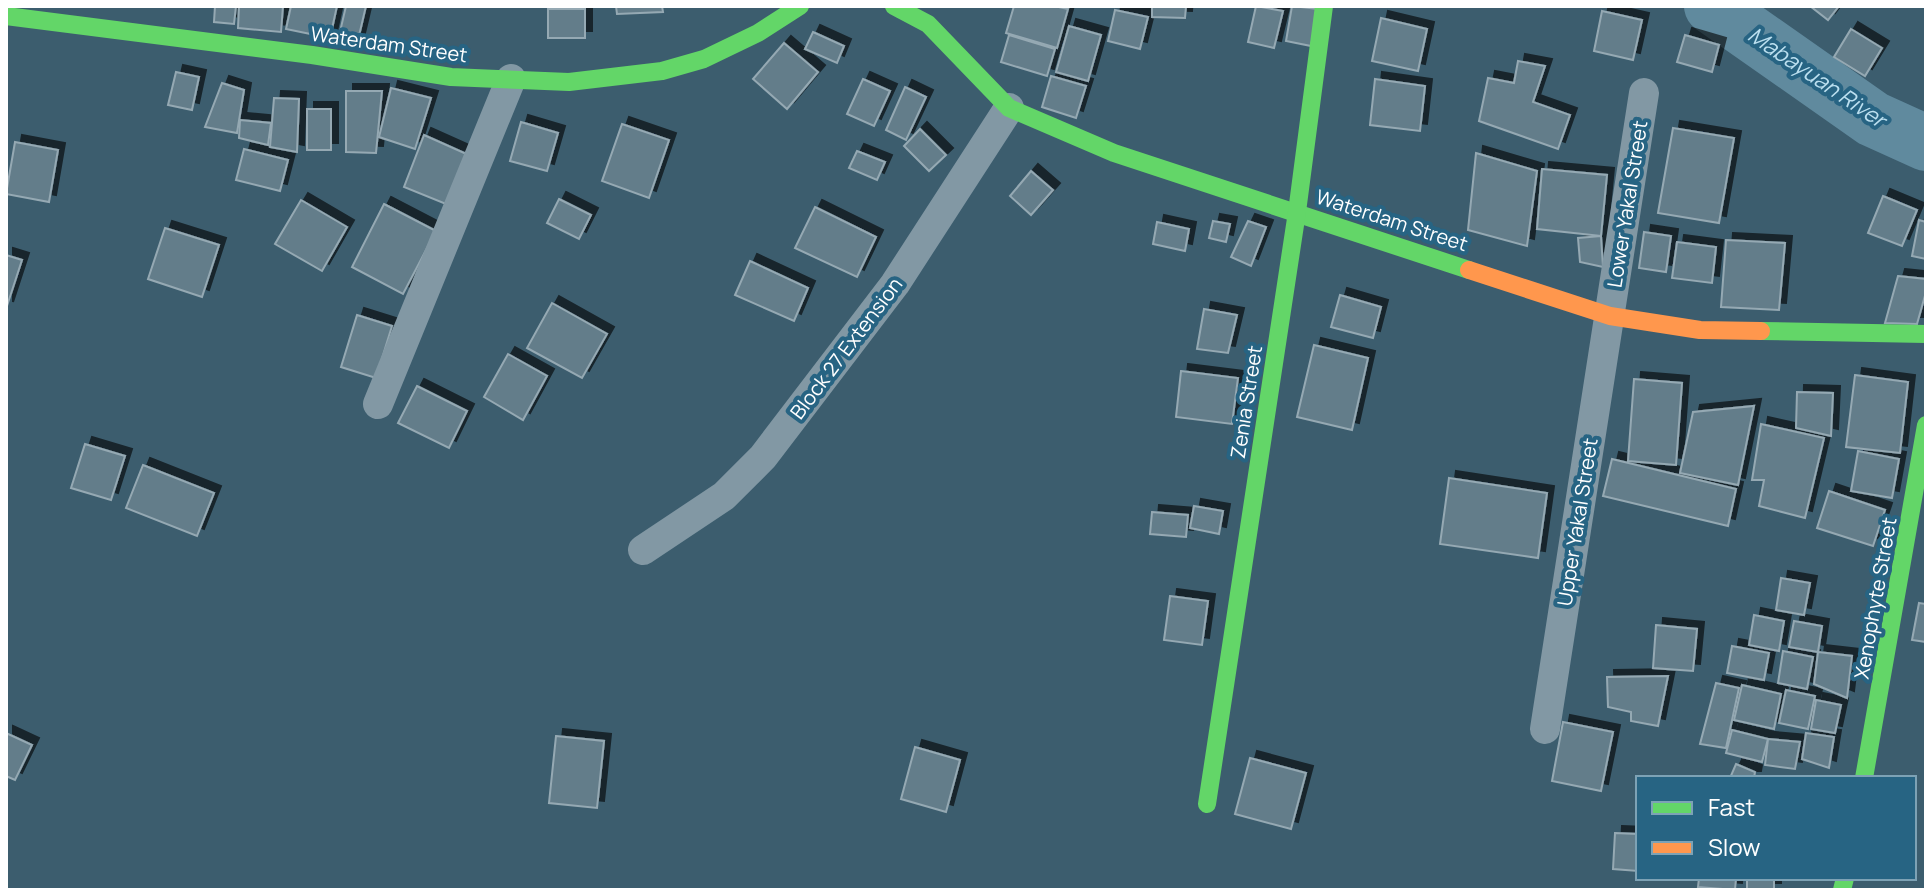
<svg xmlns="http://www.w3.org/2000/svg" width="1932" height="896" font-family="Manrope,sans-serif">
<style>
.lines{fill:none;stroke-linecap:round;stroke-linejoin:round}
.river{stroke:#608a9e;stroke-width:56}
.building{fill:#647d8a;stroke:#95a9b3;stroke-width:2;filter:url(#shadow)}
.street{stroke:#8298a4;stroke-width:30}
.fast{stroke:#63d668;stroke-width:18}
.slow{stroke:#ff974d;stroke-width:18}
.labels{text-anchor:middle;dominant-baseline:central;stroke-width:8;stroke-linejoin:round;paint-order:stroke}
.street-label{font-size:20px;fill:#fff;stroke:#276483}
.water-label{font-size:22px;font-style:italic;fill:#bbdfef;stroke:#276483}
</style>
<defs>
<filter id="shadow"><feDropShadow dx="7" dy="-7" stdDeviation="0" flood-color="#0009"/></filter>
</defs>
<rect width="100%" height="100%" fill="#3c5d6e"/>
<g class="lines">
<!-- river -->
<polyline class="river" points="1712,6 1873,119 1926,143"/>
</g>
<!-- building -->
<g class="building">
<polygon points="215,6 236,6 234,24 214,22"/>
<polygon points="239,6 283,6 281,32 238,28"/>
<polygon points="291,6 337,6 330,38 286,29"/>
<polygon points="346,6 366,6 358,40 339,36"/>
<polygon points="616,6 662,6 663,12 617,14"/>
<polygon points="1014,6 1054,6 1068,9 1057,48 1006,33"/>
<polygon points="1152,6 1186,6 1185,18 1152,17"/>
<polygon points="1256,6 1283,11 1274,48 1248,42"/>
<polygon points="1292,6 1318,9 1311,46 1286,41"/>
<polygon points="1810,6 1839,6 1828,20"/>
<rect x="548" y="9" width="37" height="29"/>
<polygon points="1115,10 1148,17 1140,49 1108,41"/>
<polygon points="1602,11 1642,20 1633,60 1594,51"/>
<polygon points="1381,18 1427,29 1418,71 1372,61"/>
<polygon points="1069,26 1101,35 1088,81 1056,72"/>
<polygon points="1851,29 1882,48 1865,76 1834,57"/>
<polygon points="813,32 844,46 837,63 805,49"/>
<polygon points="1009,35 1055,49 1047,76 1001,62"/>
<polygon points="1685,35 1719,45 1712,72 1677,62"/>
<polygon points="784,43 818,72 787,109 753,79"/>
<polygon points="1518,61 1545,66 1533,102 1570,115 1558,149 1479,121 1488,78 1514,83"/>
<polygon points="176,72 199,77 192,110 168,105"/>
<polygon points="1051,76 1086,86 1076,118 1042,107"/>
<polygon points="863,79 890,91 874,126 847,114"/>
<polygon points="1375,79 1425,86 1420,131 1370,125"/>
<polygon points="222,83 244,90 237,133 205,127"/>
<polygon points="905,87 926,97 906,140 886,130"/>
<polygon points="391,88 431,98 415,149 379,137"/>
<polygon points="346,91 382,91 376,153 346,152"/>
<polygon points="274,98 299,99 297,152 270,147"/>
<rect x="307" y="109" width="24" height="41"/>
<polygon points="240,120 271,123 268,145 239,138"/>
<polygon points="521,122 558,133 547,171 510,161"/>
<polygon points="622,124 669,140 649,198 602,181"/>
<polygon points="1673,128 1734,138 1719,223 1658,213"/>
<polygon points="920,129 946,155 929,171 904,146"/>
<polygon points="424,135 471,156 446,204 404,187"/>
<polygon points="15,142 58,150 49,202 6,194"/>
<polygon points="244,149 288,160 280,191 236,180"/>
<polygon points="857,151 885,162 877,180 849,168"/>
<polygon points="1476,153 1537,171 1527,246 1468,230"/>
<polygon points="1542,169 1607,175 1601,236 1537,229"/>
<polygon points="1031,171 1053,190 1031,215 1010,196"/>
<polygon points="1883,196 1917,210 1902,246 1868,233"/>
<polygon points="559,199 591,215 579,239 547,223"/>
<polygon points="301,200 347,227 322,271 275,244"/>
<polygon points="384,204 436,231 403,294 352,267"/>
<polygon points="815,207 876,237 857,277 795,248"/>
<polygon points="1919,220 1926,222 1926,259 1912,256"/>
<polygon points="1213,221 1230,224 1226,242 1209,238"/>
<polygon points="1248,221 1266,227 1251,266 1231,257"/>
<polygon points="1157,222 1189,229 1185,251 1153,244"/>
<polygon points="165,228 219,245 202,297 148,279"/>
<polygon points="1644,232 1671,236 1666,272 1639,268"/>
<polygon points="1601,236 1603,267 1580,262 1578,238"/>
<polygon points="1726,240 1785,243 1779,310 1721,307"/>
<polygon points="1677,242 1716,247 1712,283 1672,278"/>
<polygon points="6,255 22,260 6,309"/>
<polygon points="750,261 808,288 794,321 735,295"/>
<polygon points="1898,276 1926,279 1926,292 1917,324 1885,323"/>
<polygon points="1340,295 1381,307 1373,338 1331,327"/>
<polygon points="552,303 607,334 582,378 527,348"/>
<polygon points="1204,309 1237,315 1228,353 1197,349"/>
<polygon points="357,315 392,326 376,378 341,367"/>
<polygon points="1314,345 1368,358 1352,430 1297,417"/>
<polygon points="508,354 547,376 523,420 484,397"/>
<polygon points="1181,371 1238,378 1232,424 1176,417"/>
<polygon points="1855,375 1908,382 1900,453 1846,447"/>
<polygon points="1634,379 1682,383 1676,465 1628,461"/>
<polygon points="417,386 467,411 449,448 398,423"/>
<polygon points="1797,392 1833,393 1831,436 1796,428"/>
<polygon points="1754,406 1738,485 1680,473 1693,412"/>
<polygon points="1761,424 1824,438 1805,518 1759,506 1764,480 1752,480"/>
<polygon points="85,444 125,456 111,500 71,488"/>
<polygon points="1858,451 1899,459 1892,498 1851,491"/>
<polygon points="1612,459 1736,489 1728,526 1603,496"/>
<polygon points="143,465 214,493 197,536 126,508"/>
<polygon points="1449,478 1547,493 1538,558 1440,544"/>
<polygon points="1829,491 1885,510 1873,546 1817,528"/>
<polygon points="1194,506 1223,511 1219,534 1190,528"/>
<polygon points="1152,512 1188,515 1186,537 1150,534"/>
<polygon points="1781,578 1810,583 1804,615 1776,610"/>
<polygon points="1170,596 1208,601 1202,645 1164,640"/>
<polygon points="1919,603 1926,604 1926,642 1912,640"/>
<polygon points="1754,615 1784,621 1779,651 1749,645"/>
<polygon points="1794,621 1822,626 1818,652 1789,647"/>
<polygon points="1656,625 1697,629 1693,671 1653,668"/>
<polygon points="1732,646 1769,653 1764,680 1727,673"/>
<polygon points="1783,651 1813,657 1807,689 1778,683"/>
<polygon points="1818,652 1852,656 1847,698 1814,684"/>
<polygon points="1668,676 1658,726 1631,721 1631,712 1608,707 1607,677"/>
<polygon points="1716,683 1739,688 1726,748 1700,744"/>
<polygon points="1742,685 1781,694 1774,729 1734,720"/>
<polygon points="1786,690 1815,696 1808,729 1779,723"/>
<polygon points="1816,700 1841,705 1835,733 1811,729"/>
<polygon points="1563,722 1613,732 1601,791 1552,781"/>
<polygon points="1732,730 1768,739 1762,762 1726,753"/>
<polygon points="6,733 32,745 15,780 6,776"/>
<polygon points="1806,733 1834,737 1829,768 1802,759"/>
<polygon points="556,736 604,741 597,808 549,803"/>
<polygon points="1768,739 1800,742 1795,769 1765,765"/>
<polygon points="915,747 960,760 946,812 901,799"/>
<polygon points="1250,758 1306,773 1291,829 1235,814"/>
<polygon points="1736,764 1755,772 1754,778 1730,778"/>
<polygon points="1615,833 1638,834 1638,871 1613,869"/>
<polygon points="1699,878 1736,878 1735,890 1698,887"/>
<rect x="1747" y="878" width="27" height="12"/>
</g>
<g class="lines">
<!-- street -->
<g class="street">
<polyline points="378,404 511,79"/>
<polyline points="643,550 724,496 763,457 895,284 1009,108"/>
<polyline points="1545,729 1644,93"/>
</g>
<!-- fast -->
<g class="fast">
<polyline points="894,6 928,24 1009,108 1114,153 1469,270"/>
<polyline points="6,16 312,55 451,77 569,82 662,71 704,59 758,33 800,6"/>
<polyline points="1761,331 1926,334"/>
<polyline points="1864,778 1926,425"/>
<polyline points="1207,804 1297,212 1324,6"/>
<polyline points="1842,890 1845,878"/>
</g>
<!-- slow -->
<polyline class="slow" points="1469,270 1610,316 1700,330 1761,331"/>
</g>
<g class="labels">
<!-- street labels -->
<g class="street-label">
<text transform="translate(389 44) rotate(8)">Waterdam Street</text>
<text transform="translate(1627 204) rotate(-81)">Lower Yakal Street</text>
<text transform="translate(1392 220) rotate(18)">Waterdam Street</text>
<text transform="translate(846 348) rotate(-53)">Block 27 Extension</text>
<text transform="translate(1246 402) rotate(-81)">Zenia Street</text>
<text transform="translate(1577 522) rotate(-81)">Upper Yakal Street</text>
<text transform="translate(1875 598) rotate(-80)">Xenophyte Street</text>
</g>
<!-- water labels -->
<g class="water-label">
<text transform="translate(1817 77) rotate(34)">Mabayuan River</text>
</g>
</g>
<!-- border -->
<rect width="1932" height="896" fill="none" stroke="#ffffff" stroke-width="16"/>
<!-- legend -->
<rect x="1636" y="776" width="280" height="104" fill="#276483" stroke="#7da2b5" stroke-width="2"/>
<rect x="1652" y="802" width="40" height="12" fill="#63d668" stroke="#7da2b5" stroke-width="2"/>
<text x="1708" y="816" font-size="24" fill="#ffffff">Fast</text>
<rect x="1652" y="842" width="40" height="12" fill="#ff974d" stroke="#7da2b5" stroke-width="2"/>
<text x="1708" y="856" font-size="24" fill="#ffffff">Slow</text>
</svg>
